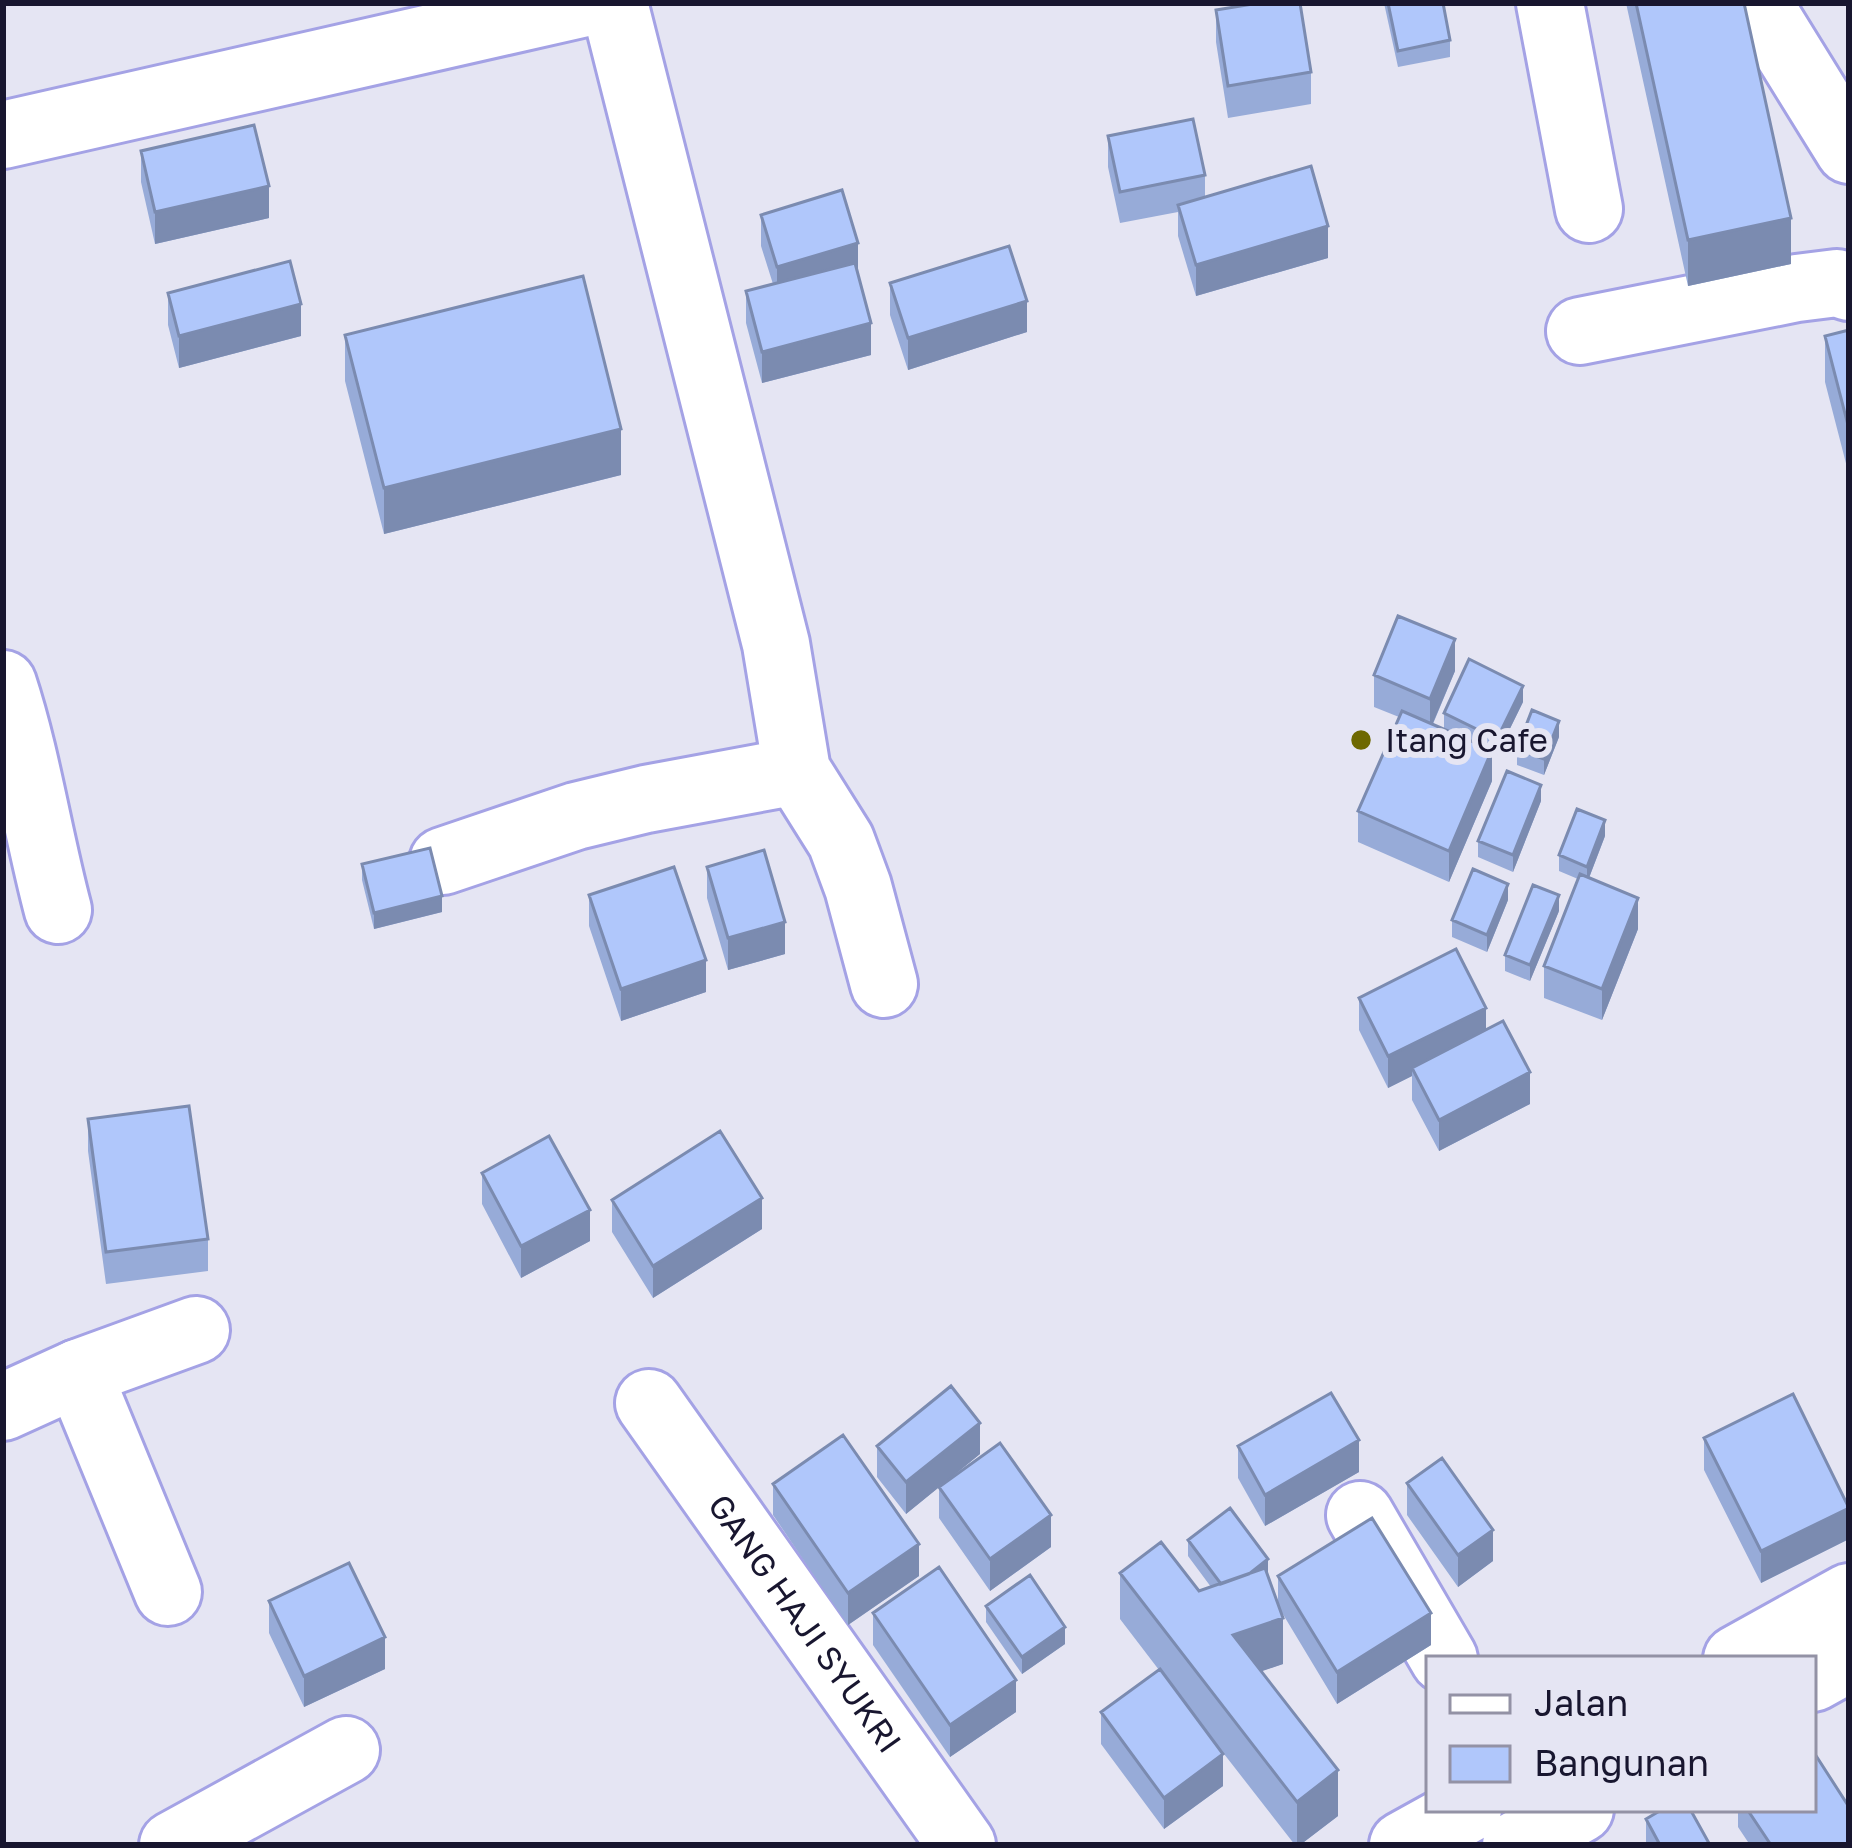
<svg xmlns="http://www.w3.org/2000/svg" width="1852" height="1848" font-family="'Golos Text',sans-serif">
	<rect width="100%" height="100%" fill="#e5e5f3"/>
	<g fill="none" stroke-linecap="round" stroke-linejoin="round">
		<!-- minor casing -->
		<g stroke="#a4a2e5" stroke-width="72">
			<g id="minor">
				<path d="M614,3L776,644L797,771L841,841L858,887L884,984"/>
				<path d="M1550,3L1589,209"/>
				<path d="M1758,3L1849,150"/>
				<path d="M3,135L585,3"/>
				<path d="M1580,331L1797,288L1837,283L1849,287"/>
				<path d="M3,684C27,757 38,835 58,910"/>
				<path d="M443,861L576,816L646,799L797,771"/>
				<path d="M78,1373L168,1592"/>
				<path id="s1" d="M649,1403L962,1845"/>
				<path d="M3,1407L78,1373L196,1330"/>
				<path d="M1360,1515L1444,1659"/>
				<path d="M1737,1659L1849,1597"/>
				<path d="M1813,1678L1849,1658"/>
				<path d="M173,1845L346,1750"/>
				<path d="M1403,1845L1468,1809"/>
				<path d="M1516,1845L1580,1809"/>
			</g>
		</g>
		<!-- minor -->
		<use href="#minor" stroke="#fff" stroke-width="66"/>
	</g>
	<!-- wall -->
	<path fill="#97abd8" d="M1384,3H1443L1450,40V57L1398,67Z
		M1626,3H1744L1791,264L1688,286Z
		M1216,10L1311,72V104L1228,118L1216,42Z
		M1108,136L1205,175V197L1328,258L1196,296L1178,236V212L1120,223L1108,167Z
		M141,151L269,218L155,244L141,182Z
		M761,215L858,273L871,355L762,383L746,323V291L773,284L761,246Z
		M890,283L1027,332L908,370L890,315Z
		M168,293L301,336L179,368L168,325Z
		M1849,330V475L1825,382V336Z
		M345,335L621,475L384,534L345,381Z
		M1455,671L1433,724L1444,729V713L1523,702L1497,755L1492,753V781L1449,882L1358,842V811L1399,717L1374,707V675Z
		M1559,737L1544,775L1517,765V749Z
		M1541,801L1513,872L1478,857V841Z
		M1605,836L1589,878L1638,929L1602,1020L1544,998V966L1578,879L1559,871V855Z
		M362,864L442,912L374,929L362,880Z
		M707,867L785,954L728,970L707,898Z
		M589,895L706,992L621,1021L589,926Z
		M1508,900L1487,952L1452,937V920Z
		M1559,911L1530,981L1505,971V955Z
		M1359,998L1486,1030L1530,1104L1439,1151L1412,1100V1076L1388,1088L1359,1030Z
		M88,1119L208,1239V1271L106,1284L88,1151Z
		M482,1173L590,1241L521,1278L482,1204Z
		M612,1200L762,1229L653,1298L612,1232Z
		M1704,1438L1849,1507V1539L1761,1583L1704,1470Z
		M877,1446L980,1454L947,1481L1051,1547L990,1591L939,1518V1487L906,1514L877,1477Z
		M1238,1446L1359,1472L1265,1526L1238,1478Z
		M1407,1483L1493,1561L1458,1587L1407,1515Z
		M773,1484L919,1576L848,1625L773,1515Z
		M1188,1540L1268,1576L1278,1605V1576L1431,1645L1337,1704L1281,1611L1283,1664L1261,1671L1338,1816L1300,1845H1295L1196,1718L1223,1786L1164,1829L1101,1744V1712L1159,1670L1120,1619V1573L1199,1591L1211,1587L1188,1556Z
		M269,1601L385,1669L304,1707L269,1633Z
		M986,1606L1065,1644L1022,1674L986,1622Z
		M873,1613L1016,1712L950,1757L873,1645Z
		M1738,1809H1813L1849,1845H1750L1738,1827Z
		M1646,1819L1710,1845H1646Z"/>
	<!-- shaded-wall -->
	<path fill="#7b8bb0" d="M269,186V218L155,244V212Z
		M1791,218V264L1688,286V240Z
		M1328,226V258L1196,296V265Z
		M858,243V275L777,299V267Z
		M1027,301V332L908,370V338Z
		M301,304V336L179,368V336Z
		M871,323V355L762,383V352Z
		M621,429V475L384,534V488Z
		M1455,639V671L1430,730V699Z
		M1523,686V702L1497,755V739Z
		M1559,721V737L1544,775V759Z
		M1492,750V781L1449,882V851Z
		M1541,785V801L1513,872V855Z
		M1605,820V836L1587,883V867Z
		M1508,884V900L1487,952V935Z
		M1559,895V911L1530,981V965Z
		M442,896V912L374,929V913Z
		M1638,898V929L1602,1020V989Z
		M785,922V954L728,970V938Z
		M706,960V992L621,1021V989Z
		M1486,1008V1039L1412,1068V1076L1388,1088V1056Z
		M1530,1072V1104L1439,1151V1120Z
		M762,1198V1229L653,1298V1266Z
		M590,1210V1241L521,1278V1246Z
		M980,1423V1454L906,1514V1482Z
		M1359,1440V1472L1265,1526V1495Z
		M1849,1508V1539L1761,1583V1551Z
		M1051,1515V1547L990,1591V1559Z
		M1493,1530V1561L1458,1587V1555Z
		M919,1544V1576L848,1625V1593Z
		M1268,1559V1576L1226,1591Z
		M1431,1613V1645L1337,1704V1672Z
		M1283,1618V1664L1233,1681V1635Z
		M1065,1627V1644L1022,1674V1657Z
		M385,1637V1669L304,1707V1676Z
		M1016,1680V1712L950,1757V1725Z
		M1223,1754V1786L1164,1829V1798Z
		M1338,1770V1816L1300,1845H1297V1802Z"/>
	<!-- building -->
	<path fill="#b0c7fb" stroke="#7b8bb0" stroke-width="3" d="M1259,3H1300L1311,72L1228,86L1216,10Z
		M1388,3H1443L1450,40L1398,51Z
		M1636,3H1744L1791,218L1688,240Z
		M1193,119L1205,175L1120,192L1108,136Z
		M254,125L269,186L155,212L141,151Z
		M1311,166L1328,226L1196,265L1178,205Z
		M842,190L858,243L777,267L761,215Z
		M1009,246L1027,301L908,338L890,283Z
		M290,261L301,304L179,336L168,293Z
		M855,263L871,323L762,352L746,291Z
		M583,276L621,429L384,488L345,335Z
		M1849,330V429L1825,336Z
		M1398,616L1455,639L1430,699L1374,675Z
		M1469,659L1523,686L1497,739L1444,713Z
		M1532,710L1559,721L1544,759L1517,749Z
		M1402,711L1492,750L1449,851L1358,811Z
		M1507,771L1541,785L1513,855L1478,841Z
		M1577,809L1605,820L1587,867L1559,855Z
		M430,848L442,896L374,913L362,864Z
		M764,850L785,922L728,938L707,867Z
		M674,867L706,960L621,989L589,895Z
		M1473,869L1508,884L1487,935L1452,920Z
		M1580,874L1638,898L1602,989L1544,966Z
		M1533,885L1559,895L1530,965L1505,955Z
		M1456,949L1486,1008L1388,1056L1359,998Z
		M1503,1021L1530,1072L1439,1120L1412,1068Z
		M189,1106L208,1239L106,1252L88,1119Z
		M720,1131L762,1198L653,1266L612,1200Z
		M549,1136L590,1210L521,1246L482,1173Z
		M951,1386L980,1423L906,1482L877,1446Z
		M1331,1393L1359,1440L1265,1495L1238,1446Z
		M1793,1394L1849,1508L1761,1551L1704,1438Z
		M843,1435L919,1544L848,1593L773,1484Z
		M1000,1443L1051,1515L990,1559L939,1487Z
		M1442,1458L1493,1530L1458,1555L1407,1483Z
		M1230,1508L1268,1559L1249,1574L1221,1584L1188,1540Z
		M1372,1518L1431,1613L1337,1672L1278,1576Z
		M1161,1542L1199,1591L1265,1568L1283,1618L1233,1635L1338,1770L1297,1802L1120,1573Z
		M349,1563L385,1637L304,1676L269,1601Z
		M939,1567L1016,1680L950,1725L873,1613Z
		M1030,1575L1065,1627L1022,1657L986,1606Z
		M1160,1669L1223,1754L1164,1798L1101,1712Z
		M1813,1751L1849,1807V1845H1771L1747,1809H1813Z
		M1663,1809H1690L1710,1845H1660L1646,1819Z"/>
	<!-- markers -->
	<circle fill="#6e6800" stroke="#e5e5f3" stroke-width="4.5" cx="1361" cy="740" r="12"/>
	<g text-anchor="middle" stroke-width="12" stroke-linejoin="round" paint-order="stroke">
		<!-- poi labels -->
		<g font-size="33" fill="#18162f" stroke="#e5e5f3" text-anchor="start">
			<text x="1385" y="752">Itang Cafe</text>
		</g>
		<!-- street labels -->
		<g font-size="33" fill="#18162f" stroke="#e5e5f3">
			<text dy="12" stroke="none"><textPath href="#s1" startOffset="270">GANG HAJI SYUKRI</textPath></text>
		</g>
	</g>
	<!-- border -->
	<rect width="1852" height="1848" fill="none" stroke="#18162f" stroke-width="12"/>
	<!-- legend -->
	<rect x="1426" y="1656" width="390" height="156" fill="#e5e5f3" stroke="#9392a5" stroke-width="3"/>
	<rect x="1450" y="1695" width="60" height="18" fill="#ffffff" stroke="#9392a5" stroke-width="3"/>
	<text x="1534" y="1716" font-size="36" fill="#18162f">Jalan</text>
	<rect x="1450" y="1746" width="60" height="36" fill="#b0c7fb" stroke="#9392a5" stroke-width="3"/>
	<text x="1534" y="1776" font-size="36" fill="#18162f">Bangunan</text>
</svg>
